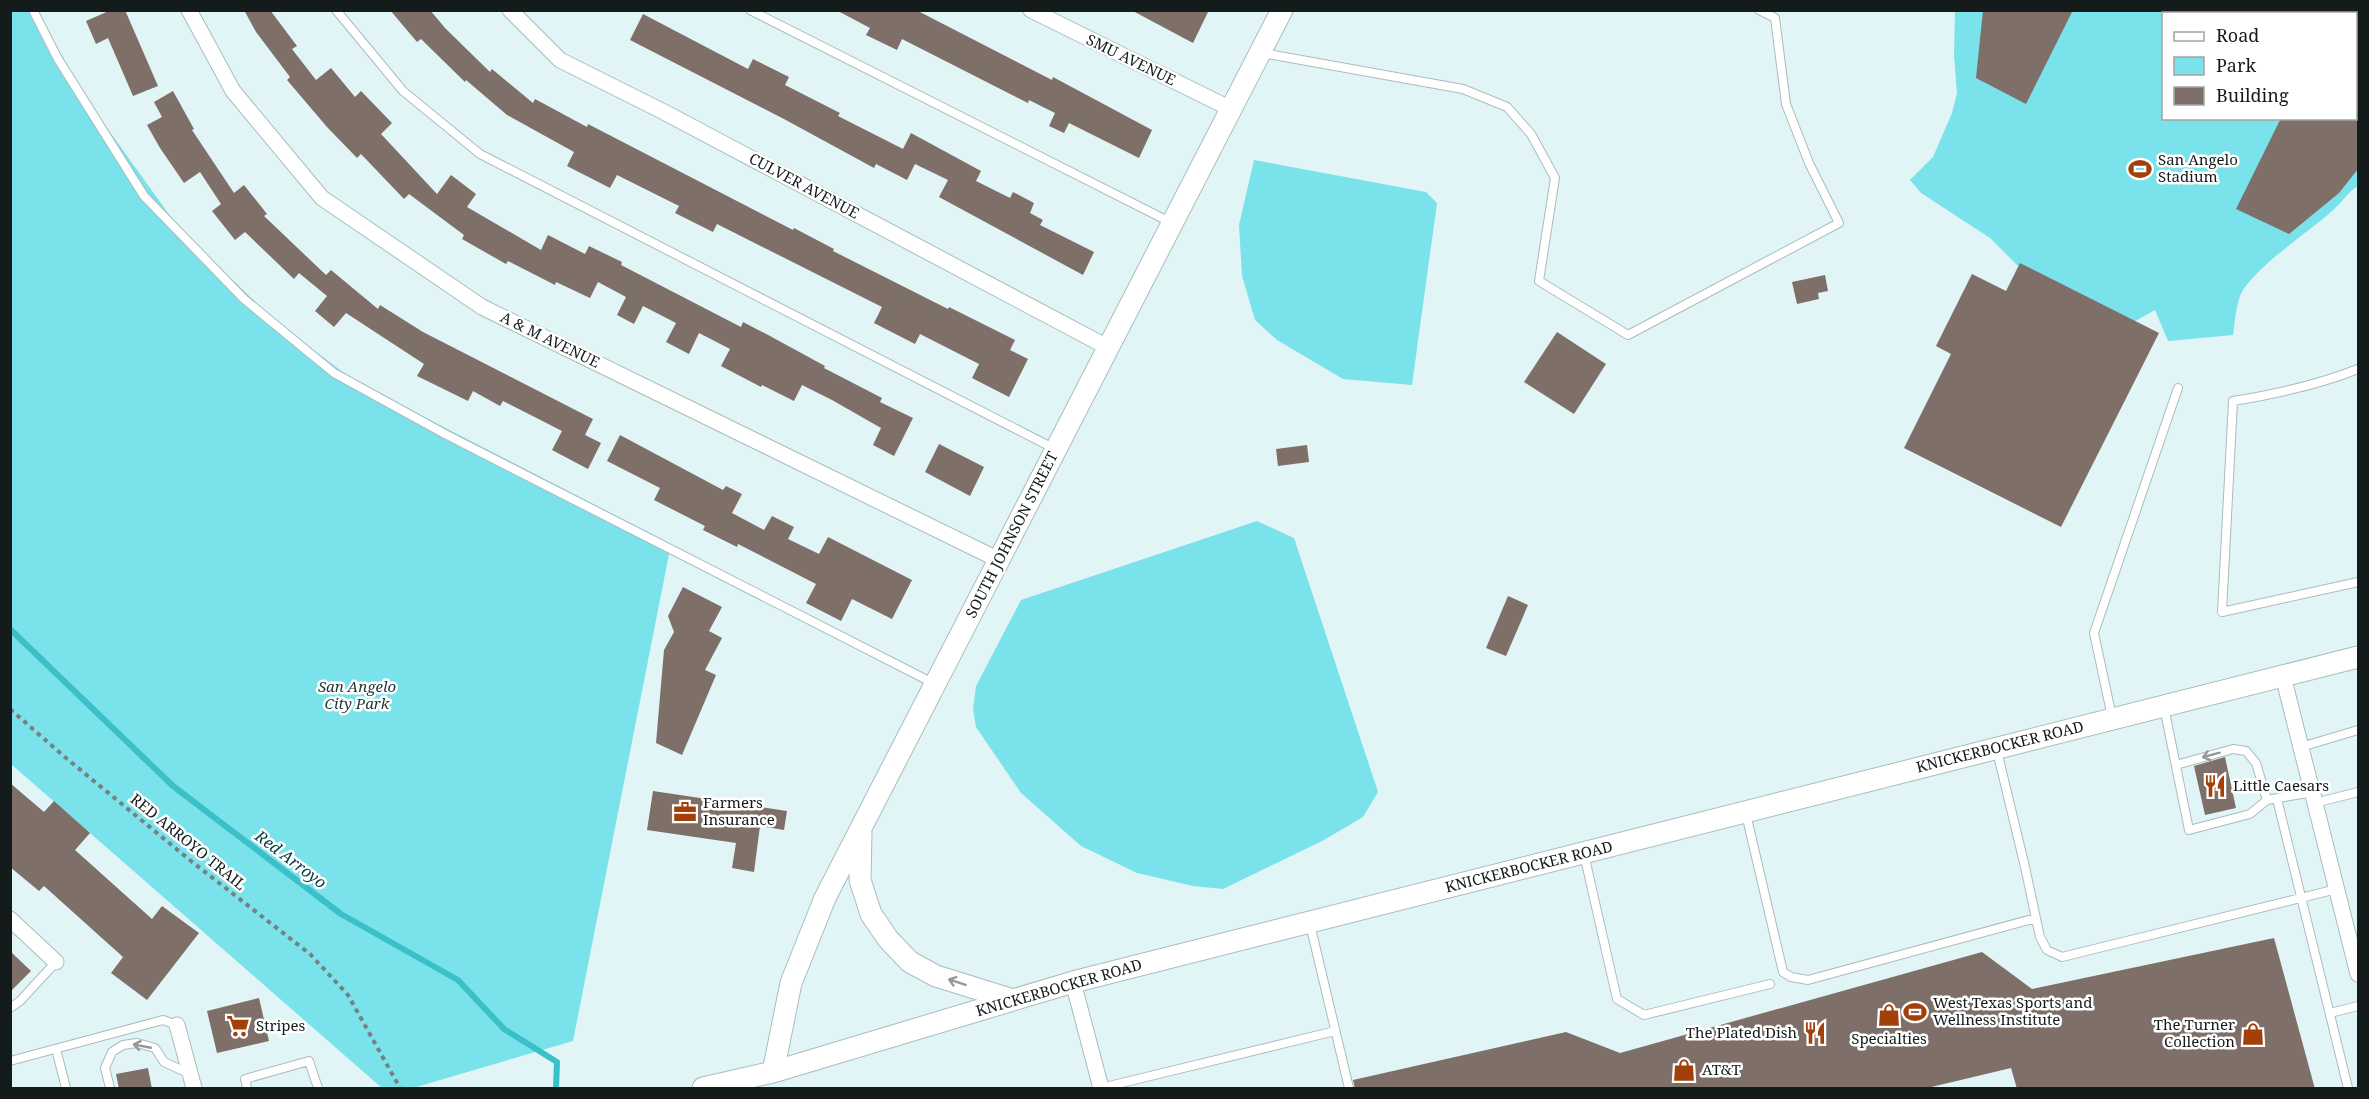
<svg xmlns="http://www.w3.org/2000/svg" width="2369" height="1099" font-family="'Noto Serif',serif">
	<rect width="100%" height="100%" fill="#e1f5f7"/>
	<!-- park -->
	<path fill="#7ae2ea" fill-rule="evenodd" d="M35,10L92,107L178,227L275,321L356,382L671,544L573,1041L413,1088H382L11,764L10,11Z
		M1955,11H2358V186C2348,191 2342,203 2332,211C2305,235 2263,261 2243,290C2236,301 2235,322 2233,335L2168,341L2155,310L2130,324L2018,266L1990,238L1921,193L1910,180L1933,157L1952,113L1957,93L1954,56ZM2164,14H2356V118H2164Z
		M1254,160L1426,192L1437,203L1412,385L1343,379L1277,340L1255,320L1242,276L1239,225Z
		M1257,521L1294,538L1378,792L1363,817L1324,840L1223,889L1193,886L1137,873L1081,846L1021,793L976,727L973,709L976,686L1021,600Z"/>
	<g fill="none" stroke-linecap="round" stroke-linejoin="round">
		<!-- stream -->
		<path stroke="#3bbfc9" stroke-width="6" d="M10,629L173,786L341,914L458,980L504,1029L557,1062L556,1088"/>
	</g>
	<!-- building -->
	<path fill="#7e6f69" d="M111,10H125L158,86L133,96L108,38L96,44L86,21Z
		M244,10H270L297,46L292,49L316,80L331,68L355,97L361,91L392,123L381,134L437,194L451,175L476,194L467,207L541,250L548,235L585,254L589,246L622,262L621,265L741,327L743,322L770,336L825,366L824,368L882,398L880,402L913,418L894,456L873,445L881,428L832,400L802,385L794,401L762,385L761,387L721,366L730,349L699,333L689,354L666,342L676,323L643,306L634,324L617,315L626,297L598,282L590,298L556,282L555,285L508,261L506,264L462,239L464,235L409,194L404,199L361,154L357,158L327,127L287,80L290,77L256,32Z
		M390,10H430L445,28L490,72L492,69L533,103L535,99L587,127L588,124L793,230L794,228L834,249L833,251L948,309L949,307L1015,340L1010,350L1028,359L1009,397L972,378L979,364L920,334L915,344L874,323L882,307L717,224L713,232L675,213L679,206L617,175L610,188L567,166L574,152L507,115L466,80L465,82L421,39L417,42Z
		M836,10H916L1052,80L1053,77L1152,130L1139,158L1069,123L1064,133L1049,126L1055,113L1029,100L1028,103L902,39L897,50L866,35L870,28Z
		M1131,10H1209L1193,43Z
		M1983,10H2073L2026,104L1976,78Z
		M643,14L748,69L753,59L789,77L785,85L840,113L838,116L903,149L911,133L981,171L976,181L1010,198L1013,192L1034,203L1030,213L1043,220L1040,225L1094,252L1083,275L939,197L948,180L915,164L907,180L876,164L874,168L784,119L630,40Z
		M173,91L194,129L192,130L234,193L244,185L267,214L264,216L326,275L331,270L378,309L380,305L423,332L593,419L585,435L601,443L588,469L552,450L562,431L503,401L500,406L473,391L468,401L417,376L424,364L346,313L334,327L315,311L327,296L299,273L294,279L245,232L235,240L212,211L221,204L200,172L184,183L160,148L147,125L162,117L154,102Z
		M2281,118H2358V169L2339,193L2289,234L2236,209Z
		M2020,263L2159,333L2061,527L1904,448L1951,354L1936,346L1972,274L2006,291Z
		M1825,275L1828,291L1818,293L1819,299L1797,304L1792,282Z
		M1557,332L1606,364L1574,414L1524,382Z
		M620,435L723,490L726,486L742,494L732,513L764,530L772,516L794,527L788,539L819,554L828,537L912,580L892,619L852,599L841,621L806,603L816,584L738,544L737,547L703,530L705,526L654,500L660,488L607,461Z
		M939,444L984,467L970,496L925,472Z
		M1307,445L1309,462L1278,466L1276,449Z
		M683,587L722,607L709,631L722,638L705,670L716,675L682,755L656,743L664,650L674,632L668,616Z
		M1508,596L1528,605L1506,656L1486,648Z
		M2225,757L2236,808L2205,815L2194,766Z
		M10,783L44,812L54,801L90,833L75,850L152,919L162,906L199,933L147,1000L111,973L123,957L44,886L39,891L10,867Z
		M653,791L787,811L784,830L760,826L754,872L732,868L736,843L647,830Z
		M2274,938L2315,1089H2017L2011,1068L1923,1089H1355L1353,1080L1566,1032L1620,1053L1982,952L2032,989Z
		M10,951L31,971L10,992Z
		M259,998L269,1041L217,1053L207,1011Z
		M148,1068L152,1089H119L116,1074Z"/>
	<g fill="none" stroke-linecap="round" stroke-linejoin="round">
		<!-- lane casing -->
		<g stroke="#a9bcbe" stroke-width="10">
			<path id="lane" d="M33,10L58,59L144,196L244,299L334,373L445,434L933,683
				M336,10L403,91L480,154L1055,449
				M750,10L1172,223
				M1262,53L1463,89L1507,107L1531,134L1555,178L1539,281L1628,335L1839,223L1809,163L1786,104L1775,18L1759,10
				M2358,369C2318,385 2276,394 2233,401L2222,612L2358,582
				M2164,707L2189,830L2250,814L2267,800L2313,792
				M2112,717L2094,633L2178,388
				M2301,747L2358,730
				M1997,751L2025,867L2040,937L2047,950L2062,957L2337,889
				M2176,765L2233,749L2246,751L2256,763L2267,800
				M2277,799L2348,1088
				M2315,803L2358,792
				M1746,814L1783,972L1791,977L1808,980L2036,918
				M1584,854L1617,999L1644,1015L1770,984
				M1310,924L1349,1088
				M10,1008L20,1001L56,962
				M2330,1013L2358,1006
				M56,1049L66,1088
				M10,1061L163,1020L177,1025
				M110,1088L105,1068L112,1052L123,1045L137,1043L155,1048L164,1062L188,1073
				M247,1088L245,1079L309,1061L318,1088
				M1101,1088L1335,1031"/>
		</g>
		<!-- street casing -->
		<g stroke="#a9bcbe" stroke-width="17">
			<path id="street" d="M189,10L233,91L322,198L482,307L999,560
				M510,10L560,60L664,112L1109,348
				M1031,10L1231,109
				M2283,676L2358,974
				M10,919L56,962
				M1073,982L1101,1088
				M177,1025L194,1088"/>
		</g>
		<!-- secondary casing -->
		<g stroke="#a9bcbe" stroke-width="23">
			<path id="secondary" d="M861,833L860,880L871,914L888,939L910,962L936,976L1013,1000
				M773,1072L791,983L825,898L1282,10
				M703,1088L773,1072L1073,982L2358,657"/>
		</g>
		<!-- path -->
		<path stroke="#758283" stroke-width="4" stroke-dasharray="4.5 4.5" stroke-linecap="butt" d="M10,709L66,758L191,861L310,954L348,995L400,1088"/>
		<!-- lane -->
		<use href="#lane" stroke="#fff" stroke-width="8"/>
		<!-- street -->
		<use href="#street" stroke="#fff" stroke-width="15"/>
		<!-- secondary -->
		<use href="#secondary" stroke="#fff" stroke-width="21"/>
	</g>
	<!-- one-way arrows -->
	<defs><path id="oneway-shaft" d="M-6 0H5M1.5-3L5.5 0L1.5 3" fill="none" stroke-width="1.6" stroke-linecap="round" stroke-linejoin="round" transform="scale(1.5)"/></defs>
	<g stroke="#959898">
		<use href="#oneway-shaft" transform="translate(2211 755) rotate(165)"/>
		<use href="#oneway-shaft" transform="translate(957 982) rotate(-162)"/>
		<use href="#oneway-shaft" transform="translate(142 1046) rotate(-169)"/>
	</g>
	<!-- icons -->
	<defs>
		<g id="stadium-bare" transform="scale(1.8)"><path d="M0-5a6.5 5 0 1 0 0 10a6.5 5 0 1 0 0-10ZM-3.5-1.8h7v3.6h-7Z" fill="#a33f09" stroke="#fff" stroke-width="2.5" paint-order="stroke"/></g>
		<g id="restaurant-bare" transform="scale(1.8)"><path d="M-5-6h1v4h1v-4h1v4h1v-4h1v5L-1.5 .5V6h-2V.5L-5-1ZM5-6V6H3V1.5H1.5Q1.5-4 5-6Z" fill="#a33f09" stroke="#fff" stroke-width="2.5" paint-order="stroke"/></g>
		<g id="office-bare" transform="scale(1.8)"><path d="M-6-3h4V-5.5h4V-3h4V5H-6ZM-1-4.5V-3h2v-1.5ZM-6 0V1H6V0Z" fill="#a33f09" stroke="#fff" stroke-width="2.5" paint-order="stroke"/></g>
		<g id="shop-bare" transform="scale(1.8)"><path d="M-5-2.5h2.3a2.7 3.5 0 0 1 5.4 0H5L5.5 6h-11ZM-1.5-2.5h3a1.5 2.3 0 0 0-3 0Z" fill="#a33f09" stroke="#fff" stroke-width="2.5" paint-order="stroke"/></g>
		<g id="supermarket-bare" transform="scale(1.8)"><path d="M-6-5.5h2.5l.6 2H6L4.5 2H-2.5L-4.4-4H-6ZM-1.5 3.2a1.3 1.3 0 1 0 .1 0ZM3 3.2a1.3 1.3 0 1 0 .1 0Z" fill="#a33f09" stroke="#fff" stroke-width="2.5" paint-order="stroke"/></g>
	</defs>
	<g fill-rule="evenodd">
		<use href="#stadium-bare" x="2140" y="169"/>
		<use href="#restaurant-bare" x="2215" y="786"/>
		<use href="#office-bare" x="685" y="812"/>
		<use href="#stadium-bare" x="1915" y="1012"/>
		<use href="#shop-bare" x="1889" y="1015"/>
		<use href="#supermarket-bare" x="238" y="1026"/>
		<use href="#restaurant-bare" x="1815" y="1033"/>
		<use href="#shop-bare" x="2253" y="1034"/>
		<use href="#shop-bare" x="1684" y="1070"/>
	</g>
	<g text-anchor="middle" stroke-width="5" stroke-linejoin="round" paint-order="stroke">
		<!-- street labels -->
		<g font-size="15" fill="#141b1b" stroke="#fff">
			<text transform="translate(1131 60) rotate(26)" y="5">SMU AVENUE</text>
			<text transform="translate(804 186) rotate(28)" y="5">CULVER AVENUE</text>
			<text transform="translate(550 340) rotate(26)" y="5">A &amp; M AVENUE</text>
			<text transform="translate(1012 535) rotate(-63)" y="5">SOUTH JOHNSON STREET</text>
			<text transform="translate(2000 747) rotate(-14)" y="5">KNICKERBOCKER ROAD</text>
			<text transform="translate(188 842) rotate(39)" y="5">RED ARROYO TRAIL</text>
			<text transform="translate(1529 867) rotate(-14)" y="5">KNICKERBOCKER ROAD</text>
			<text transform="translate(1059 988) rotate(-16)" y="5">KNICKERBOCKER ROAD</text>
		</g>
		<!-- poi labels -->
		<g font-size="15" fill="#141b1b" stroke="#fff" text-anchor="start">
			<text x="2158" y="165">San Angelo<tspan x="2158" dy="17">Stadium</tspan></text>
			<text x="2233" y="791">Little Caesars</text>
			<text x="703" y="808">Farmers<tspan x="703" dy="17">Insurance</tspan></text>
			<text x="1933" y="1008">West Texas Sports and<tspan x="1933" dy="17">Wellness Institute</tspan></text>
			<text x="2235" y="1030" text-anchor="end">The Turner<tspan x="2235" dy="17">Collection</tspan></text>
			<text x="256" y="1031">Stripes</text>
			<text x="1797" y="1038" text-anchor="end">The Plated Dish</text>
			<text x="1889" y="1044" text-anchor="middle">Specialties</text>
			<text x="1702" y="1075">AT&amp;T</text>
		</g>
		<!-- park labels -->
		<g font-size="15" font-style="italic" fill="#203738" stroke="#fff">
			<text x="357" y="692">San Angelo<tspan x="357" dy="17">City Park</tspan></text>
		</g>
		<!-- water labels -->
		<g font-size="16" font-style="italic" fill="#003e42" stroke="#fff">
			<text transform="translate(291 859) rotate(37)" y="6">Red Arroyo</text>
		</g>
	</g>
	<!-- border -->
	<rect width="2369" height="1099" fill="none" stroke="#141b1b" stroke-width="24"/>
	<!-- legend -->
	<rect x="2162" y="12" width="195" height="108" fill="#ffffff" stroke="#a1a4a4" stroke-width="1.5"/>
	<rect x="2174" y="32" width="30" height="9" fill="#ffffff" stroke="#a1a4a4" stroke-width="1.5"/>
	<text x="2216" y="42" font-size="18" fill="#141b1b">Road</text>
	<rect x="2174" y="57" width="30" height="18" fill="#7ae2ea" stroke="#a1a4a4" stroke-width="1.5"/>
	<text x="2216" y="72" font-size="18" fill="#141b1b">Park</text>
	<rect x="2174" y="87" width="30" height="18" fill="#7e6f69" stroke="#a1a4a4" stroke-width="1.5"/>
	<text x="2216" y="102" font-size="18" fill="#141b1b">Building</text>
</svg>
